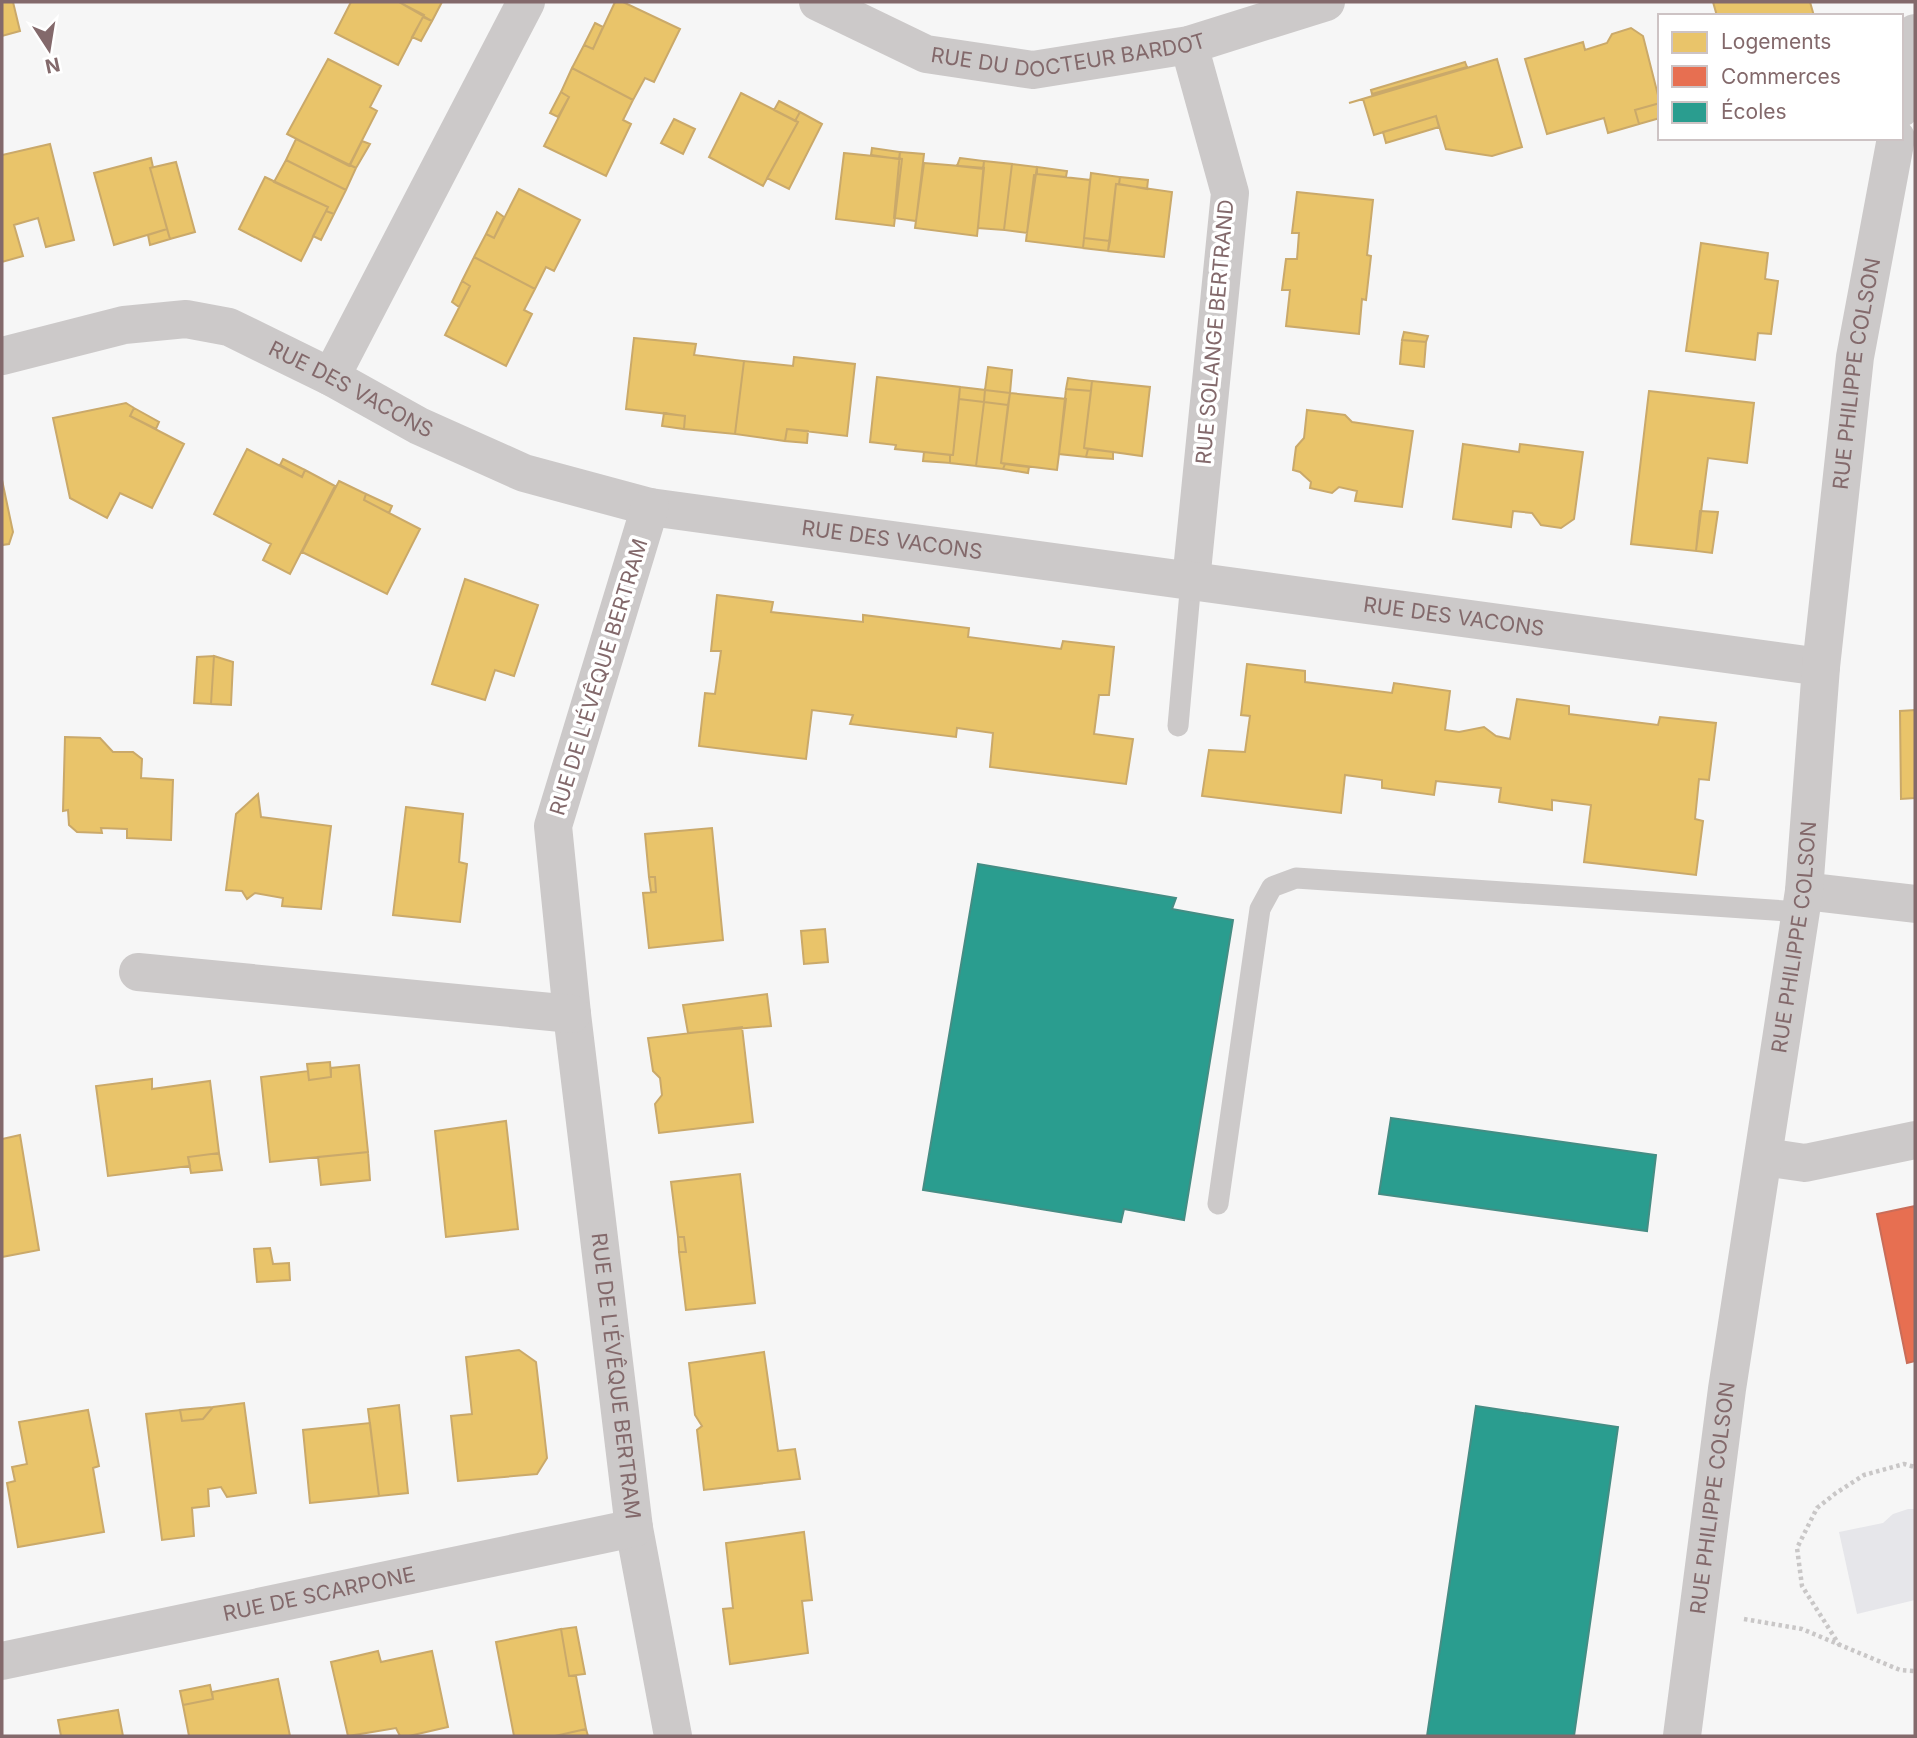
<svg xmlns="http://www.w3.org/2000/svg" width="1917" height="1738" font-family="Inter,sans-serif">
	<rect width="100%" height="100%" fill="#f6f6f6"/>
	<!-- green -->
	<path fill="#e6e6ea" d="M1908,1509H1915V1600L1857,1614L1839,1532L1883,1523L1893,1514Z"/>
	<!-- homes -->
	<path fill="#e9c46a" stroke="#caa96a" stroke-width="2" d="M2,2H13L20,31L2,36Z
		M351,2H399L424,15L398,65L335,33Z
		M399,2H442L432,21Z
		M615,2H623L680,29L654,82L645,78L633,100L572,68L584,45L593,49Z
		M1713,2H1810L1814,16H1717Z
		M423,17L432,21L421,41L412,37Z
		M595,23L603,27L593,49L584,45Z
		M1631,28L1643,36L1660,103L1635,110L1639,124L1608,133L1604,118L1547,134L1525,59L1583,42L1585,50L1607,43L1612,34Z
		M328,59L381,86L370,107L377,111L349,166L287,134Z
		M1497,59L1522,147L1492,156L1446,149L1436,116L1374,135L1363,99L1349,103Z
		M1465,62L1467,67L1372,94L1371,90Z
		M572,68L633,100L623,120L631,124L606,176L544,146L569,97L561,92Z
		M561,92L569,97L558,117L550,113Z
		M741,93L798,122L763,186L709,157Z
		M779,101L800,112L795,121L774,110Z
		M1660,103V118L1639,124L1635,110Z
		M800,112L822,124L789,189L767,178L798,122L795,121Z
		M1436,116L1439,127L1386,143L1383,132Z
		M674,119L695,129L683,154L661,143Z
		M296,139L356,168L346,190L286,160Z
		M362,141L370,144L356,168L350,165Z
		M50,144L74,240L46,247L38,218L14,225L23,256L2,262V155Z
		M872,148L900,152L899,159L871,155Z
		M900,152L924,154L916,221L894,218Z
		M844,153L902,159L894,226L836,219Z
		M151,158L153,167L150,168L167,229L114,245L94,173Z
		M960,158L984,161L983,169L957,166Z
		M286,160L346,190L334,214L326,211L328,207L274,182Z
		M984,161L1012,164L1004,230L978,228Z
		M176,162L195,232L170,239L150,168Z
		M924,163L984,168L977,236L915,228Z
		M1012,164L1037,167L1027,233L1004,230Z
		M1037,167L1067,171L1066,177L1037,174Z
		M1091,173L1120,177L1119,184H1116L1110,241L1084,238Z
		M1037,174L1090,180L1083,248L1026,241L1034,175Z
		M265,177L328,207L301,261L239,229Z
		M1120,177L1148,180L1147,189L1119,184Z
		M1116,184L1172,192L1164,257L1108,251Z
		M519,189L580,220L554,271L546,267L535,289L474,257L486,234L494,238Z
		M1297,192L1373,200L1367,255L1371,256L1366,300L1362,299L1359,334L1286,326L1290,290H1282L1286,259H1297L1299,233H1292Z
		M326,211L334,214L321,240L313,236Z
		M497,212L504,217L494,238L486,234Z
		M167,229L170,239L150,245L148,235Z
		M1084,238L1110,241L1108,251L1083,248Z
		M1701,243L1768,253L1765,279L1778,281L1771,334L1758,333L1755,360L1686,351Z
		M474,257L535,289L524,310L532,314L506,366L445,335L470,286L462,281Z
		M462,281L470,286L459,307L452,302Z
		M1404,332L1428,336L1426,342L1402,340Z
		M634,338L696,344L694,355L744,361L735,434L684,429L685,416L626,409Z
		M1402,340L1426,342L1424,367L1400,364Z
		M794,357L855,364L847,436L787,429L785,441L735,434L744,361L793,366Z
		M988,367L1012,370L1010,393L985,390Z
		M877,377L960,387L953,455L895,449L896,445L870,442Z
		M1068,378L1092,381L1091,391L1066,389Z
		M1092,381L1150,387L1142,456L1084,448Z
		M960,387L985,390L984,402L959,399Z
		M1066,389L1091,391L1084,448L1088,449L1086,457L1059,454Z
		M985,390L1010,393L1008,405L984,402Z
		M1649,391L1754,403L1747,463L1708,458L1696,551L1631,544Z
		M1010,393L1066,399L1057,470L1001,463Z
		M959,399L984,402L976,466L950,463V455H953Z
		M984,402L1008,405L1001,463L1005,464L1003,469L976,466Z
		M126,403L134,408L130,416L184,444L152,508L120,493L107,518L70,498L53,418Z
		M134,408L159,422L156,429L130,416Z
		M1307,410L1345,415L1352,422L1413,431L1402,507L1355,501L1357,491L1339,487L1332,493L1310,488L1311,482L1300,472L1293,470L1296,447L1304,438Z
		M664,413L685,416L684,429L662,426Z
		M787,429L808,431L807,443L785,441Z
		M1463,444L1519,452L1520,444L1583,452L1574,519L1561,528L1541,525L1532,513L1513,511L1511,527L1453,519Z
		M247,449L302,477L305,470L335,486L290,574L263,560L271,544L214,514Z
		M1088,449L1113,452V459L1086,457Z
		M924,452L950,455V463L923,461Z
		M283,459L305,470L302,477L280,465Z
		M1005,464L1029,467L1028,473L1003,469Z
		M2,480L13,532L9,544L2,545Z
		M339,481L366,494L364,500L420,529L387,594L302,552Z
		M366,494L392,506L389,513L364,500Z
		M1700,511L1718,512L1712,553L1696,551Z
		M465,579L538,605L514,676L495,670L485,700L432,684Z
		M717,595L773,602L771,612L863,622V615L969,628L968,637L1061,649L1063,641L1114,647L1109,695H1099L1094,734L1133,739L1126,784L990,767L993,733L957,728L956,737L850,724L853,715L812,710L806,759L699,746L705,693L715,694L721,651H711Z
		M214,656L233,662L231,705L211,704Z
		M214,656L211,704L194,703L197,657Z
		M1247,664L1305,671V682L1392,693L1394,683L1450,691L1445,730L1459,732L1484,727L1496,736L1510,739L1517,699L1569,706V714L1658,725L1660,717L1716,723L1709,780L1699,779L1695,819L1703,821L1696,875L1584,862L1591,805L1552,800V810L1499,802L1501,788L1436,781L1434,795L1382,788V780L1345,775L1341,813L1202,796L1209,750L1245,752L1250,716L1241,715Z
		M1915,710V798L1901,799L1900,711Z
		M65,737L100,738L113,752H133L142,759L141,778L173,780L171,840L127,838V829L101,828L102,833L77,832L69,825L68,810L63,811Z
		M258,794L261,817L331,826L321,909L282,906L283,898L255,893L247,899L242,891L226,890L236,814Z
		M406,807L463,814L459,862L467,864L460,922L393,915Z
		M712,828L723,940L649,948L643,893L656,892L655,877H649L645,834Z
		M649,877H655L656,892H651Z
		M825,929L828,962L804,964L801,931Z
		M767,994L771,1026L688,1033L683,1005Z
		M742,1027L753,1122L659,1133L655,1104L662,1095L660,1078L653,1071L648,1038Z
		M330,1062L331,1077L309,1080L307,1064Z
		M359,1065L368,1152L270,1162L261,1077L308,1071L309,1080L331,1077V1068Z
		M152,1079V1089L210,1081L219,1153L188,1157L190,1166L108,1176L96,1086Z
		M506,1121L518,1229L446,1237L435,1131Z
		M20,1135L39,1250L2,1257V1139Z
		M368,1152L370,1180L321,1185L318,1157Z
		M219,1153L222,1170L191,1173L188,1157Z
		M740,1174L755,1303L686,1310L679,1252H686L684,1237H678L671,1182Z
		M678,1237H684L686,1252H679Z
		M270,1248L273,1264L289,1263L290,1280L257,1282L254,1249Z
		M519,1350L536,1362L547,1458L537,1474L458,1481L451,1416L472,1414L466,1357Z
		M764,1352L778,1451L795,1449L800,1479L704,1490L697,1430L702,1426L695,1415L689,1363Z
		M244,1403L256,1493L227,1497L221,1487L208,1489L209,1506L192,1508L194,1536L162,1540L146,1414L180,1410L182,1421L203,1419L213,1407Z
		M399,1405L408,1493L379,1496L368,1409Z
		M213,1407L203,1419L182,1421L180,1410Z
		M88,1410L99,1466L93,1468L104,1532L18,1547L7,1483L15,1481L12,1467L27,1464L19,1422Z
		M370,1423L379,1496L310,1503L303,1430Z
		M804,1532L812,1600L802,1601L808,1653L730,1664L723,1609L733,1608L726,1543Z
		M576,1627L585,1674L569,1676L561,1629Z
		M561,1629L569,1676H576L586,1729L555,1736H514L496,1642Z
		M378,1651L381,1662L432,1651L448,1727L409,1736H400L396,1728L348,1736L331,1662Z
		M278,1679L290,1736H189L183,1705L213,1699L212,1692Z
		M210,1685L213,1699L183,1705L180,1691Z
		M118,1710L123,1736H61L58,1720Z
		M586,1729L588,1736H555Z"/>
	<!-- shops -->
	<path fill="#e76f51" stroke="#c96d59" stroke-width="2" d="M1915,1206V1361L1907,1363L1877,1214Z"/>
	<!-- schools -->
	<path fill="#2a9d8f" stroke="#458d84" stroke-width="2" d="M978,864L1176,898L1172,909L1233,920L1184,1220L1124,1209L1121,1222L923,1190Z
		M1391,1118L1656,1155L1647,1231L1379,1194Z
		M1476,1406L1618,1427L1574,1736H1427Z"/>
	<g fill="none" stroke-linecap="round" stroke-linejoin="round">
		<!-- path -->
		<path stroke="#c9c7c7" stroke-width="4.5" stroke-dasharray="3.5 3.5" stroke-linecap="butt" d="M1744,1619L1802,1629L1900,1670L1915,1671
			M1840,1646L1802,1586L1797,1548L1817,1508L1836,1493L1864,1475L1904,1464L1915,1467"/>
		<!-- service -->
		<path stroke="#ccc9c9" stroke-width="21" d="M1178,726L1191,581
			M1218,1204L1260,909L1272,887L1296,878L1801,912"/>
		<!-- minor -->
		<g stroke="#ccc9c9" stroke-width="38">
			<path id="s1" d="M818,2L926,54L1033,70L1189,45L1326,2"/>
			<path d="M1189,45L1230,193L1191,581"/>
			<path d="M1901,108L1915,33"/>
			<path id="s2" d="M2,356L124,325L186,319L229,327L331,377L419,426L524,473L650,507L1821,667"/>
			<path d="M331,377L526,2"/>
			<path id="s3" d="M650,507L553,826L572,1014L634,1528L673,1736"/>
			<path d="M1804,891L1915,904"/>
			<path d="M138,972L572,1014"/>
			<path d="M1764,1157L1805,1163L1915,1140"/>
			<path id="s4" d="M2,1661L634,1528"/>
			<path id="s5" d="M1682,1736L1727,1389L1804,891L1821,667L1855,357L1896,138"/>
		</g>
	</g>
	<g text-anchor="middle" stroke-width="7" stroke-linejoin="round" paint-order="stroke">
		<!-- street labels -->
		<g font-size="21" fill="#83696b" stroke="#fff">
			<text dy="7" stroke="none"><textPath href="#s1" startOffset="264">RUE DU DOCTEUR BARDOT</textPath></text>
			<text transform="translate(1215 332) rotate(-85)" y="7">RUE SOLANGE BERTRAND</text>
			<text dy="7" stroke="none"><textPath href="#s5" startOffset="1374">RUE PHILIPPE COLSON</textPath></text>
			<text dy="7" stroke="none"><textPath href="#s2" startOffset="369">RUE DES VACONS</textPath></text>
			<text dy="7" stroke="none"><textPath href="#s2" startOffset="936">RUE DES VACONS</textPath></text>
			<text dy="7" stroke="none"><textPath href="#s2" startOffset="1503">RUE DES VACONS</textPath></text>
			<text transform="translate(599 677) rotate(-73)" y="7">RUE DE L'ÉVÊQUE BERTRAM</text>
			<text dy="7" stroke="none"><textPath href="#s5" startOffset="807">RUE PHILIPPE COLSON</textPath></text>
			<text dy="7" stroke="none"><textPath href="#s3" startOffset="887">RUE DE L'ÉVÊQUE BERTRAM</textPath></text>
			<text dy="7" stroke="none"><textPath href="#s5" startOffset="240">RUE PHILIPPE COLSON</textPath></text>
			<text dy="7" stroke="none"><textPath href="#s4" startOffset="324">RUE DE SCARPONE</textPath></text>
		</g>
	</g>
	<!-- border -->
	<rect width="1917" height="1738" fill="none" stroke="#83696b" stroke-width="7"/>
	<!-- legend -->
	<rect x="1658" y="14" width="245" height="126" fill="#ffffff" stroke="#cdc3c4" stroke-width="2"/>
	<rect x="1672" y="32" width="35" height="21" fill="#e9c46a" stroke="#cdc3c4" stroke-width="2"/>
	<text x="1721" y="49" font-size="21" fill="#83696b">Logements</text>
	<rect x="1672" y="66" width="35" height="21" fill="#e76f51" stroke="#cdc3c4" stroke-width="2"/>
	<text x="1721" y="84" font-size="21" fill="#83696b">Commerces</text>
	<rect x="1672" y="102" width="35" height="21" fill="#2a9d8f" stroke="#cdc3c4" stroke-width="2"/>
	<text x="1721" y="119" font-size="21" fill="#83696b">Écoles</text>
	<!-- north arrow -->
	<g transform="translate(49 49) rotate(168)" stroke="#ffffff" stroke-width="5" paint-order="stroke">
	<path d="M0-5L12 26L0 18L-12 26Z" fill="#83696b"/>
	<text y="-10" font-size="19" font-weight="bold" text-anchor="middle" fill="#83696b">N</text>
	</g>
</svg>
